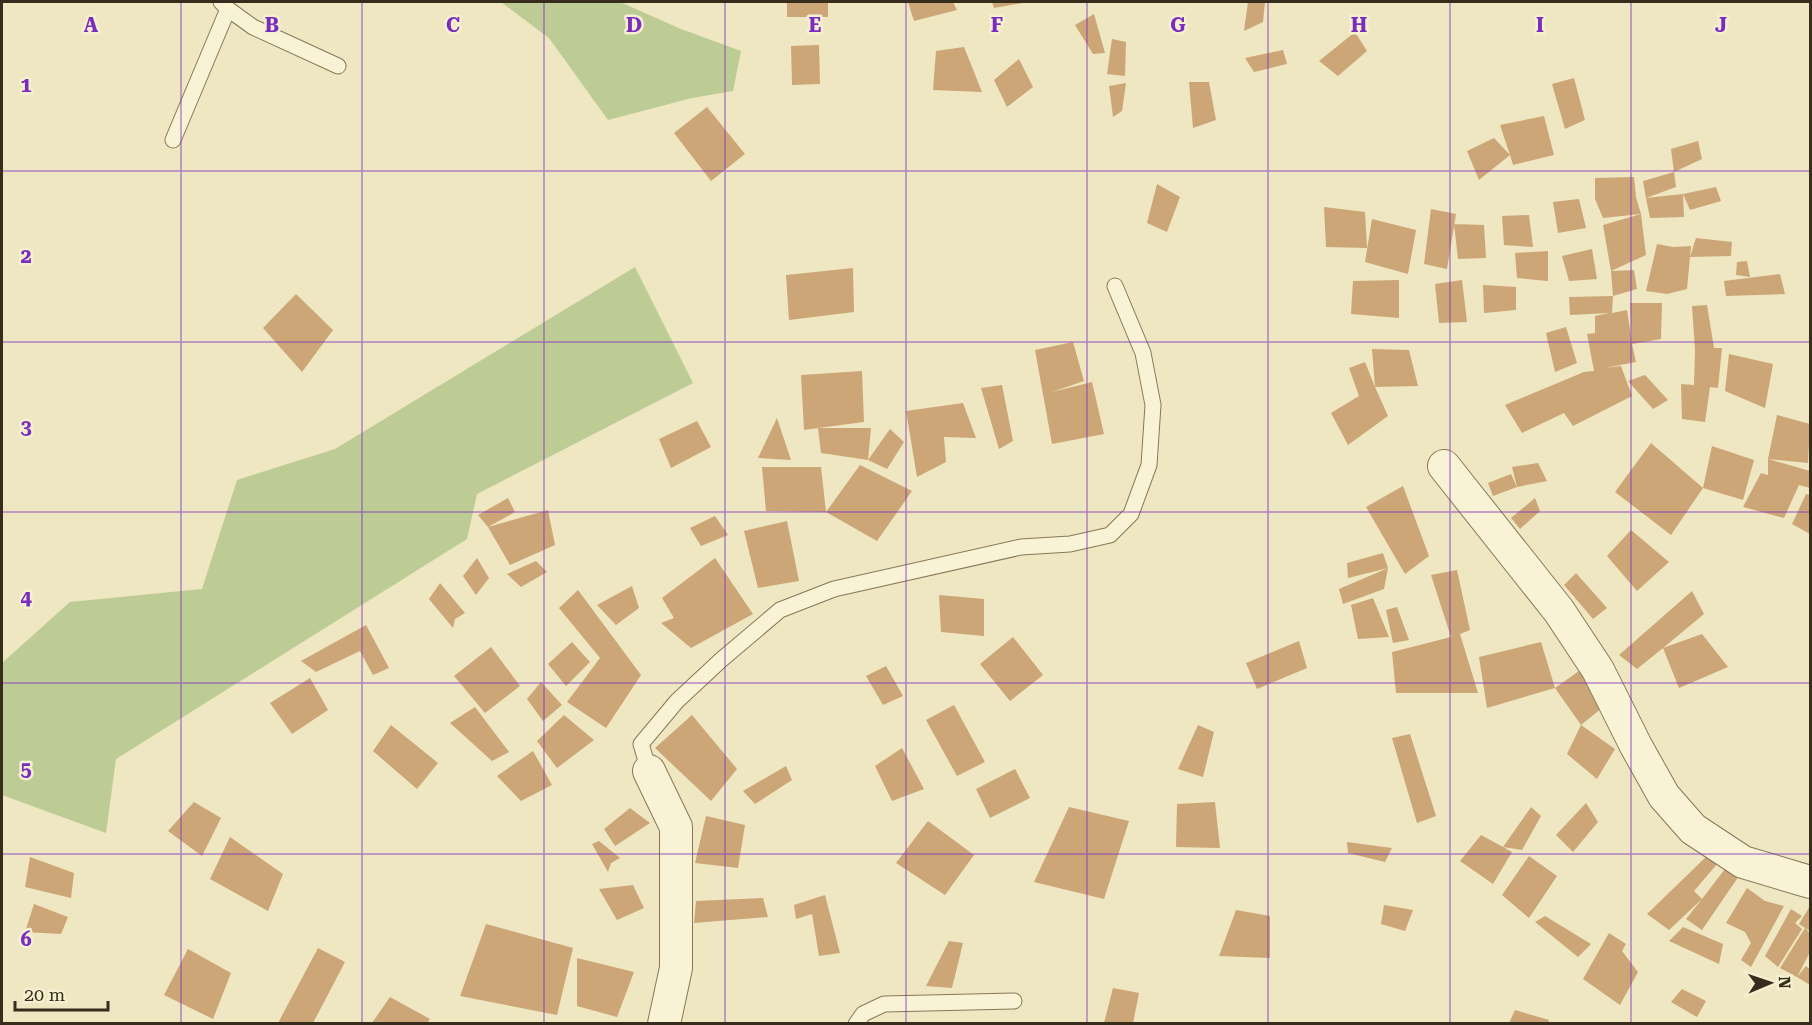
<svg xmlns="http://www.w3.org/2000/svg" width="1812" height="1025" font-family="'Roboto Serif',serif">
	<rect width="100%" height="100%" fill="#eee7c1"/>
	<!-- green -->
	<path fill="#bdcb95" d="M501,2H620L681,29L741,51L733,91L692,98L608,120L549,38Z
		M635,267L693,383L477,494L467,539L116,759L106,833L2,795V663L70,602L202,589L237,480L335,449Z"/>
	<!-- building -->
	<path fill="#cca677" d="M787,2H828V17H787Z
		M908,2H953L957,10L914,21Z
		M992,2H1023V3L994,8Z
		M1248,2H1265L1263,22L1244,31Z
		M1094,14L1105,53L1093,54L1075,25Z
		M1355,32L1367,51L1338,76L1319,61Z
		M1112,39L1126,42L1125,76L1107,74Z
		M819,45L820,84L792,85L791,46Z
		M964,47L982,92L933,90L936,51Z
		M1283,50L1287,64L1254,72L1245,58Z
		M1019,59L1033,87L1007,107L994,80Z
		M1574,78L1585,120L1565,129L1552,84Z
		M1189,82H1209L1216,120L1193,128Z
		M1126,83L1122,111L1113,117L1109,86Z
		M707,107L745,154L711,181L674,133Z
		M1544,116L1554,155L1513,165L1510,155L1479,180L1467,151L1494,138L1510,155L1500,125Z
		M1698,141L1702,159L1674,172L1671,149Z
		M1674,172L1676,187L1646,198L1683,194L1684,217L1650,218L1646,198L1643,181Z
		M1634,177L1636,197L1641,214L1646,255L1611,271L1603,225L1641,214L1603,218L1595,199V178Z
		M1157,184L1180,197L1167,232L1147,223Z
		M1716,187L1721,201L1690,210L1683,194Z
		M1579,199L1586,228L1558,233L1553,202Z
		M1324,207L1365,212L1367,248L1326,247Z
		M1431,209L1456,214L1447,269L1424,264Z
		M1529,215L1533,247L1504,245L1502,216Z
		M1372,219L1416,230L1408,274L1365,262Z
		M1454,224L1484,225L1486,258L1458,259Z
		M1696,238L1732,242L1731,256L1690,257L1687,289L1667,294L1646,291L1657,244L1673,247L1691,246L1690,257Z
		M1592,249L1597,279L1569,281L1562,256Z
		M1548,251V281L1517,278L1515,253Z
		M1747,261L1750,277L1736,275L1737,262Z
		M853,268L854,312L789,320L786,275Z
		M1634,270L1637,289L1613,296L1611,271Z
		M1780,274L1785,294L1726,296L1724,281Z
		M1399,280V318L1351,314L1353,281Z
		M1462,280L1467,322L1439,323L1435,284Z
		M1483,285L1516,287V310L1484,313Z
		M296,294L333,330L302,372L263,328Z
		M1613,296L1612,313L1627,310L1632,341L1630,303H1662L1661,339L1632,344L1636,362L1605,368L1621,366L1632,396L1573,426L1564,413L1522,433L1505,405L1584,372L1594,371L1587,334L1595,333V316L1609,313L1570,315L1569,297Z
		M1707,305L1714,348H1722L1718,388L1710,387L1705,422L1682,419L1681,384L1694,385L1695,350L1692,306Z
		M1566,327L1577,363L1555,372L1546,333Z
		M1073,342L1084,381L1052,392L1092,382L1104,434L1052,444L1035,350Z
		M1372,349L1409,350L1418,386L1375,387L1388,416L1348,445L1331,413L1359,396L1349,368L1365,362L1375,387Z
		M1729,354L1773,364L1765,408L1725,391Z
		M862,371L864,422L818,428H871L868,460L890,429L904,442L887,469L868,460L821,453L818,428L804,430L801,375Z
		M1645,375L1668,400L1653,409L1628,381Z
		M1002,385L1013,441L999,449L981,388Z
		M963,403L976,438L944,437L946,462L917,477L906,411Z
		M1777,415L1810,424L1808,463L1768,459L1810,471V488L1799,485L1784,518L1743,507L1761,473L1768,475V459Z
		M777,418L791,460L758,458Z
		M697,421L711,447L671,468L659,439Z
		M1651,443L1703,488L1671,535L1615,492Z
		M1712,446L1754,460L1743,500L1703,488Z
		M1538,463L1547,481L1517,487L1493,496L1488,483L1511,474L1517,487L1512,467Z
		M860,465L912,491L877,541L826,512L766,511L762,467H821L826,512Z
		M1403,486L1429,556L1405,574L1366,507Z
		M1806,494L1810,495V534L1792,524Z
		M508,498L515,512L488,527L478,515Z
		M1535,498L1540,511L1520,529L1511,518Z
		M548,510L555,545L510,565L488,527Z
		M715,516L728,535L701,546L690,528Z
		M787,521L799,581L758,588L744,531Z
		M1631,530L1669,562L1637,591L1607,556Z
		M1383,553L1388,568L1348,578L1347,563Z
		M477,558L489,578L476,595L463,576Z
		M715,558L753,614L691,648L661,623L674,618L662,598Z
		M536,561L547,572L521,587L507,574Z
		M1388,568L1384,589L1343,604L1339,589Z
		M1457,570L1470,630L1460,634L1478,693H1396L1392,652L1451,637L1431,575Z
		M1576,573L1607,608L1593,619L1564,585Z
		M440,583L465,613L455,619L453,628L429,599Z
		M632,586L639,608L616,625L597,605Z
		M578,590L641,675L606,728L567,702L600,658L559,608Z
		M1692,591L1704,614L1663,648L1702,634L1728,667L1679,688L1663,648L1637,669L1619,655Z
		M939,595L984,599V636L941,632Z
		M1373,598L1389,637L1358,639L1351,605Z
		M1397,607L1409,640L1393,643L1386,610Z
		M366,625L389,668L373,675L360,651L316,672L301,661Z
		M1013,637L1043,675L1010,701L980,664Z
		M1299,641L1307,668L1257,689L1246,663Z
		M572,642L590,662L566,686L548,664Z
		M1541,642L1555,688L1593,661L1613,699L1581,725L1615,749L1597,779L1567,754L1581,725L1555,688L1487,708L1479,657Z
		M491,647L520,686L485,713L454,676Z
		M886,666L903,696L883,705L866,676Z
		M310,678L328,710L292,734L270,703Z
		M541,682L562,705L543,721L527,699Z
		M954,705L985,762L957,776L926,720Z
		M475,707L509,752L492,761L450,723Z
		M564,715L594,740L557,768L537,741Z
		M692,715L737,769L711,801L655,748Z
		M391,725L438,763L417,789L373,751Z
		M1198,725L1214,732L1203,777L1178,769Z
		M1410,734L1436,816L1417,823L1392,738Z
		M902,748L924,789L892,801L875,766Z
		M533,751L552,785L521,801L497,776Z
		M786,766L792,780L755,804L743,791Z
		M1015,769L1030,798L990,818L976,789Z
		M194,802L221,818L202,856L168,831Z
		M1215,802L1220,848L1176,847L1177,804Z
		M1586,803L1598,822L1573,852L1556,835Z
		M1069,807L1129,821L1104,899L1034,882Z
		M1531,807L1541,816L1522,850L1503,847L1512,852L1493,884L1460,861L1481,835L1503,847Z
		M630,808L650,823L615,846L604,829Z
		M706,816L745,825L738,868L695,863Z
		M928,821L974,855L945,895L896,863Z
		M230,837L283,874L268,911L210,879Z
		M599,841L620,858L611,863L608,872L592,844Z
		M1347,842L1392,848L1385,862L1348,853Z
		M1708,855L1718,863L1694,891L1702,899L1728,865L1741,873L1702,930L1686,919L1702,899L1669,930L1647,914Z
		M1529,856L1557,876L1529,918L1502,895Z
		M30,857L74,873L71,898L25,887Z
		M633,885L644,908L617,920L599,889Z
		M1747,888L1765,901L1784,906L1751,967L1741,960L1751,943L1745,932L1726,923Z
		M825,895L840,953L819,956L812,914L796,919L794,905Z
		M763,898L768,917L694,923L696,901Z
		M34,904L68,917L61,934L25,932Z
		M1384,905L1413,910L1405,931L1381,924Z
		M1810,906V931L1805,928L1810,933V952L1797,977L1780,968L1805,928L1799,924Z
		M1791,909L1802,916L1795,923L1802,929L1778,967L1765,956Z
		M1236,910L1270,916V958L1219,956Z
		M1545,916L1591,944L1578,957L1535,922Z
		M486,924L573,948L557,1015L460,996Z
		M1683,927L1723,944L1719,964L1669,941Z
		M1609,933L1626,944L1622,951L1638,972L1620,1005L1583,979Z
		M949,941L963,943L952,988L926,986Z
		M318,948L345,962L313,1023H278Z
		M188,949L231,973L213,1019L164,995Z
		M577,958L634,972L617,1017L577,1006Z
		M1806,966L1810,969V985L1797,977Z
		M1113,988L1139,993L1133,1023H1104Z
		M1682,989L1706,1001L1697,1017L1671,1002Z
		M390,997L430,1019L427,1023H372Z
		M1515,1010L1549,1020L1548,1023H1509Z"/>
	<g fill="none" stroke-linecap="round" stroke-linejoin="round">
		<!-- service casing -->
		<g stroke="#877859" stroke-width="17">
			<path id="service" d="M228,9L253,27L338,66
				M173,140L228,9L221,2
				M649,771L641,744L677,701L721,660L780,610L834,589L1021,547L1070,544L1110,535L1131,514L1149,465L1153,405L1143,353L1115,286
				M856,1024L863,1014L884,1004L1014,1001"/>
		</g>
		<!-- minor casing -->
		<g stroke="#877859" stroke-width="34">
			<path id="minor" d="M1444,466L1559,611L1598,670L1636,746L1664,796L1693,829L1743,862L1810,882
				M649,771L676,827V968L664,1024"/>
		</g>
		<!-- service -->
		<use href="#service" stroke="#f8f3d4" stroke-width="15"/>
		<!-- minor -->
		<use href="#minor" stroke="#f8f3d4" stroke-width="32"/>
	</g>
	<!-- grid -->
	<path fill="none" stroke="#7b2cbf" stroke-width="1.5" stroke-opacity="0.55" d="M181,2V1024M362,2V1024M544,2V1024M725,2V1024M906,2V1024M1087,2V1024M1268,2V1024M1450,2V1024M1631,2V1024M2,171H1810M2,342H1810M2,512H1810M2,683H1810M2,854H1810"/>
	<g font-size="20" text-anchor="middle" font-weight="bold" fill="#7b2cbf" stroke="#f5f0d0" stroke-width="5" stroke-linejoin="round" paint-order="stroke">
		<text x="91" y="32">A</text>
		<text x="272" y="32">B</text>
		<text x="453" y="32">C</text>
		<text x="634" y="32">D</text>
		<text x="815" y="32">E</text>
		<text x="997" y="32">F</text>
		<text x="1178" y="32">G</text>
		<text x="1359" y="32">H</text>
		<text x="1540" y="32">I</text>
		<text x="1721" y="32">J</text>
		<text x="26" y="92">1</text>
		<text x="26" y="263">2</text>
		<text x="26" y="434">3</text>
		<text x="26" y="605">4</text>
		<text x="26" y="776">5</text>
		<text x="26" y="946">6</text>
	</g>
	<!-- border -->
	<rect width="1812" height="1025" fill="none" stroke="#362d1d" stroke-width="6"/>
	<!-- north arrow -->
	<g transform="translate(1770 983) rotate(88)" stroke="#f5f0d0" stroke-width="4.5" paint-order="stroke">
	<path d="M0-4.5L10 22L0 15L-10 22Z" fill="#362d1d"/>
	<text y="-9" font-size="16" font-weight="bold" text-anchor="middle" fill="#362d1d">N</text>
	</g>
	<!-- scale -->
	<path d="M15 1001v9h93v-9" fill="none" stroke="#362d1d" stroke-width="3"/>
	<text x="24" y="1001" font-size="18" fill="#362d1d" stroke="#f5f0d0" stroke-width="4.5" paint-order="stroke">20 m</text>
</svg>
